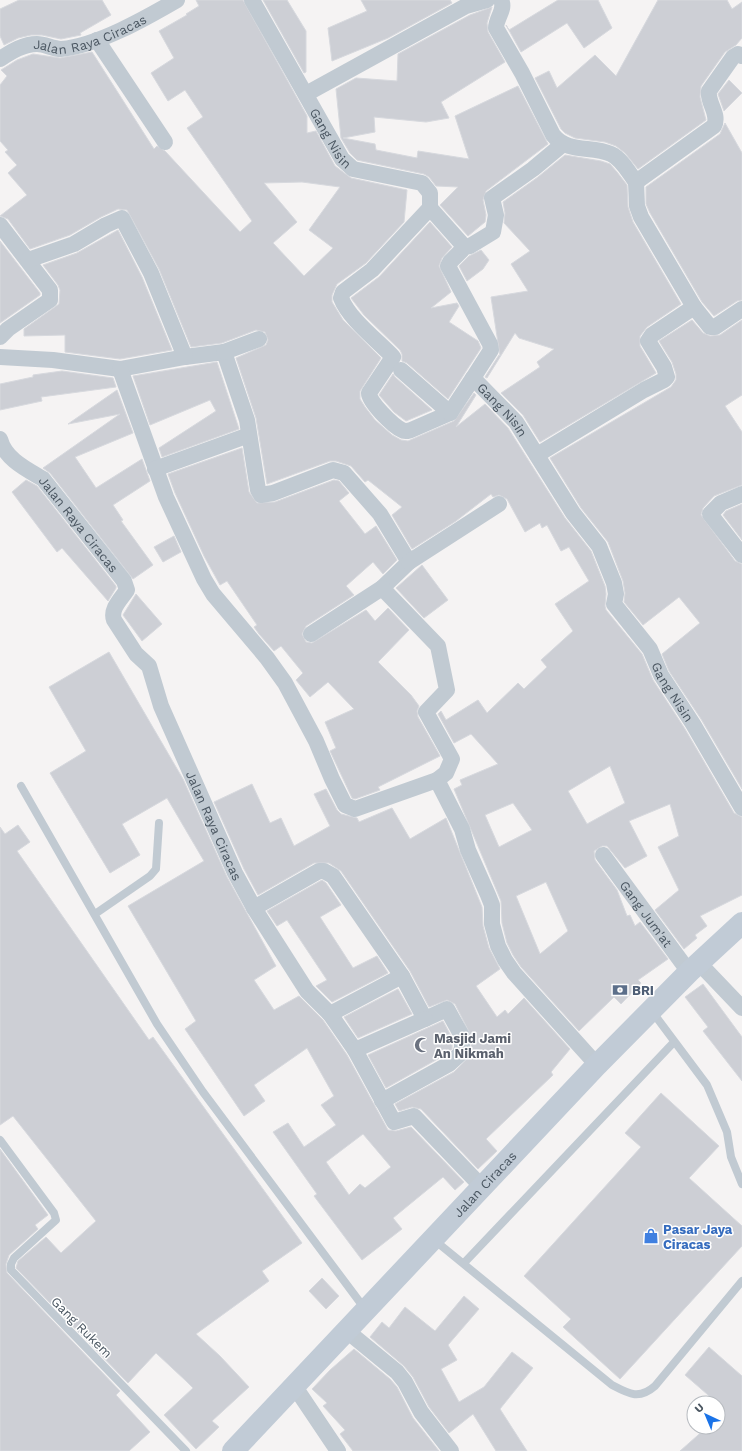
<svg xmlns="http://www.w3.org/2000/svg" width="742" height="1451" font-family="'Work Sans',sans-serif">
	<rect width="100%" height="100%" fill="#f5f3f3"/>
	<!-- building -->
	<path fill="#cdcfd5" stroke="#d7d9de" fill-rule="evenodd" d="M19,0H102L111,15L80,33L81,35L61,39L42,35H31L18,38L4,45L0,36V9Z
		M196,0H243L307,116V133L316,131L335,166L351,178L407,190L404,222L366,263L337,284L332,295V302L343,320L381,358L360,391V399L365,407L375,420L392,435L401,440L408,441L454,421L474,393L476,395L456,427L485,404L508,428L565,518L591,551L605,586L606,594L605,606L606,610L642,654L653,680L685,729L734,813L742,817V895L700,916L707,926L695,935L697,938L684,949L655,910L679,890L658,847L679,836L670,804L629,821L647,856L625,868L607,846H602L594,851L595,860L617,890L627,916L630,915L635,926L640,922L668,959L638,980L641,983L621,1004L614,997L579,1031L521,967L513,955L507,943L502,923L501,901L454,789L462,785L460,780L498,764L471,734L454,743L438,714L441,711L446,720L478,700L487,713L518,683L524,689L547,667L541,660L573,631L555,604L589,581L569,547L561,551L547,525L542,528L540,523L525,532L507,499L499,495L493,497L491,494L456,521L412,549L392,515L402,507L368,480L365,482L351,466L336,461H330L267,484L256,418L236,358L266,345L268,340L265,332L256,330L222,343L191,347L159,269L127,210L118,209L101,217L70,235L30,249L8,219L0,216L27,195L8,173L17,165L5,152L8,150L0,141V85L7,76L1,70L17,60L33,54L60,58L92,52L154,149L157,146L165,151L240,232L252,221L187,128L203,117L185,90L168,101L151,73L174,58L159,31L187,15L186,14L199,6ZM302,182L340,187L309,230L333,248L304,276L273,243L297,222L264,183ZM610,766L625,803L587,824L568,791ZM513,803L532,830L499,847L485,815ZM546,882L568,931L540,954L516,896Z
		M263,0H287L306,31V72L304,73Z
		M361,0H450L452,3L388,38L332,61L328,28L367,11Z
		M558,0H598L612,28L584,48L567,23L521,52L506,25L509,30Z
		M658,0H727L732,9L742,2V38L736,45L725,52L701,86L700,97L706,120L638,169L625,153L616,146L605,142L575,138L565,133L561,129L535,78L549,71L557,88L595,55L616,76Z
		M492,7L487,23L488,32L505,62L441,102L449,118L426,122L374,117L375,132L343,138L375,144L376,150L417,158L418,151L469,159L455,116L518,86L548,144L486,191L483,200L486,215L485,222L468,236L440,205L458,187L436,186L429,177L424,174L357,160L350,153L341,138L336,89L356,78L397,81L398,54L470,15Z
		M729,80L742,93L724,111L718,94Z
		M725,123L742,153V300L737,301L714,316L702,302L650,213L646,204V187L720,134Z
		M565,155L601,161L610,164L617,172L627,185L628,207L633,222L681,304L647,327L640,336V346L656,373L540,442L523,415L501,393L540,367L537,362L554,349L519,338L515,333L487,378L485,377L499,355L500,356L491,297L528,291L511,264L530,251L504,223L505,213L503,202L538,177Z
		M430,222L452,247L442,258L439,266L451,292L431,308L457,303L459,306L449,322L478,341L481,348L448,399L407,363L402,361V354L400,350L364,315L351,298L379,277Z
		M118,230L142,277L172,350L120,359L65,352V335L24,336V329L59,304L60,290L58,285L43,265L77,253Z
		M0,241L40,293V295L0,323Z
		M481,250L489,260L483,269L467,281L459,266L469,256Z
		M692,320L703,333L710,336L720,335L742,320V395L725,406L742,432V485L714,496L703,508L701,515L735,561L742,564V789L701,719L669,671L662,654L700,623L679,597L643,625L624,602L625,593L623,581L608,542L581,508L550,458L671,387L676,380V374L672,362L659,341Z
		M217,362L239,429L162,457L159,448L216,411L210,400L150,425L133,376Z
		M62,371L113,378L116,387L41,397L42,401L0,410V384L33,377V375Z
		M393,374L395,377L432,410L406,421L394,412L379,395Z
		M117,390L133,433L75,457L96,488L142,459L150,481L113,505L123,520L121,521L153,565L133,579L50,473L43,468L120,414L68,424Z
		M242,448L249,492L257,503L275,502L334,480L339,481L349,493L339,501L365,534L376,526L397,560L383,574L373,562L346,586L354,595L306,626L302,634L306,642L312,643L366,610L375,621L388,608L409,630L378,662L411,695L419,706L417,711L418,717L440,756L378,787L380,790L355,799L352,798L330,751L336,748L325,722L354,709L328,682L310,697L296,680L303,673L281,646L274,651L259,634L254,627L257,625L227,581L220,585L204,556L175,493L168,474Z
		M26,480L37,486L116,586V588L108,601L62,548L57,552L12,492Z
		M742,504V540L723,515L726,511Z
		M174,536L181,552L163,562L154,547Z
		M422,565L448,600L424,618L396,588Z
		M136,594L162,624L142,641L123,615Z
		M109,652L183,779L227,877L276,966L254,980L274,1010L299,996L323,1020L347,1055L388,1130L396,1131L411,1127L464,1182L455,1190L443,1177L393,1218L402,1229L362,1260L314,1196L317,1194L273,1132L288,1123L304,1147L336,1125L321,1105L334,1096L307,1048L254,1085L265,1101L244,1116L185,1029L196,1021L128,906L204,861L167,798L122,824L140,855L110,873L50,773L86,751L49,687ZM363,1134L391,1167L365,1188L360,1184L349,1195L326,1162Z
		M252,784L270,823L281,818L294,846L330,826L314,794L326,789L337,810L341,814L357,818L359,822L392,808L410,839L446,818L482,907L483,926L489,948L500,969L476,986L497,1017L505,1010L508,1014L524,998L570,1049L551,1072L553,1075L486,1139L497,1151L478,1169L421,1109L412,1107L399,1111L395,1104L454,1072L469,1057L471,1048V1036L455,1004L447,1000L429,1007L410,971L341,871L329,863H314L258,895L244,869L214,802Z
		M18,825L30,842L17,851L149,1040L153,1037L302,1243L262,1271L269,1281L196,1334L220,1356L249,1387L212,1421L219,1427L196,1449L164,1415L193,1388L186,1381L156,1353L128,1383L16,1268L18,1261L46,1237L61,1253L96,1221L13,1116L0,1125V827L5,834Z
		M322,880L326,883L341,905L320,917L353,968L377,956L388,973L332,1002L316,986L327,980L287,920L277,926L267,911Z
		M703,984L742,1037V1081L703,1031L708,1027L685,997Z
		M398,989L412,1014L358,1038L344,1017Z
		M443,1021L452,1038V1049L443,1056L386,1088L368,1055Z
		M661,1093L719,1146L689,1178L742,1226V1246L620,1379L563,1327L571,1319L524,1276L641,1147L625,1133Z
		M0,1149L48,1215L35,1225L38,1229L9,1255L6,1264L7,1273L120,1391L116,1395L150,1432L129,1451H0Z
		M322,1278L339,1296L326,1309L309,1291Z
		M464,1296L479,1309L448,1345L457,1360L441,1369L459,1402L484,1387L512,1352L533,1368L500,1409L527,1451H496L473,1414L449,1433L429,1407L413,1377L404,1366L370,1337L382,1322L389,1328L405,1307L435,1331Z
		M709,1347L742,1376V1451H680L706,1428L705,1427H718V1403H713L715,1401L685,1375Z
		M354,1349L390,1379L397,1387L413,1418L439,1451H353L340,1434L345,1430L323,1406L327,1403L312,1389L330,1370Z"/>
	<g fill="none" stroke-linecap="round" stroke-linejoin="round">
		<!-- lane -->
		<path stroke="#c1cad2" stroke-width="8" d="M21,786L157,1024L203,1092L365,1309
			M95,914L150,876L156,869L159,823
			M651,1010L707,1085L727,1132L731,1157L742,1184
			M0,1140L54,1213L56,1220L14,1258L11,1264V1270L186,1451
			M433,1239L612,1385C629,1394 639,1400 655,1386L742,1281
			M464,1263L674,1042"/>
		<!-- street -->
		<g stroke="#c1cad2" stroke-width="16">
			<path id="s1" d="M252,0L342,159L353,169L422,183L430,193V208"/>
			<path d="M501,0C506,9 496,18 496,28L522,73L553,135C568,154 592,145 611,154C622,159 629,173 636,182L714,126C720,114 707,103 709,91L733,57L738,54L742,56"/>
			<path d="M97,40L165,142"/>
			<path id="s2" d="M0,59C11,52 23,44 37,44C45,44 53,49 61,49C97,46 146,18 177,0"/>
			<path d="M306,94L466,6L487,0"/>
			<path id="s3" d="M430,208L462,244V250L450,262L448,266L490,344L491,350L473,378L516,422L573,513L599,546L614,583L616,594L614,604L650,649L661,675L693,724L742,808"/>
			<path d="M430,208L372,270L343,292L341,298C349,319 377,340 393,357L369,393C368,401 393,426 402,430C405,432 407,431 411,430L450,413"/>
			<path d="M0,225L50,290V300L8,329L0,337"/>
			<path d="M463,247L470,246L493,232L496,215L492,198L533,169L563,144"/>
			<path d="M28,260L74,244L106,225L122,218L151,273L185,357L224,352L247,420L258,490L261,495L273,493L333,470L344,473L380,514L409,562L382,588"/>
			<path d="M694,307L710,327H715L742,309"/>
			<path d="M224,352L259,339"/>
			<path d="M0,357L53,360L120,369L185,357"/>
			<path d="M120,369L166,497L204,579L213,594L267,658L285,683L316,741L332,779L345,805L355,809L437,780"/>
			<path d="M401,370L450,413L473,378"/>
			<path id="s4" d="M0,439C5,459 26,469 43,479L124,581L127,590C121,599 110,609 114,620L136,654L149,666L161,706L235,873L254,908L307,991L330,1014L355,1050L394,1122L414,1116L482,1187"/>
			<path d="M537,455L644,390L664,380L667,377L664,367L648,341L652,335L694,307L641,217L637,206L636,182"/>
			<path d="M155,469L249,435"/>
			<path d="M742,494L721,503L710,514L742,555"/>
			<path d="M409,562L499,504"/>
			<path d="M311,634L382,588L438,646L447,690L426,712L452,759L446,773L437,780L462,829L468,850L488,895L492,905V924L498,946L505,960L514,973L597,1065"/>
			<path id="s5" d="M603,855L689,972"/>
			<path d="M254,908L319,871H324L333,876L402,976"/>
			<path d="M699,963L742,1008"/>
			<path d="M330,1014L402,976L425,1019L447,1009L462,1036V1048L460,1054L449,1064L382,1101"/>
			<path d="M355,1050L425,1019"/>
			<path d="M347,1331L397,1372L405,1382L421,1412L451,1451"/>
			<path d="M295,1387L338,1451"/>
		</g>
		<!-- secondary -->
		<path stroke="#c1cbd6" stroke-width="22" id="s6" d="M233,1451L597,1065L689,972L742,923"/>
	</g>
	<!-- icons -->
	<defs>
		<g id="bank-bare" transform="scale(1.2)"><path d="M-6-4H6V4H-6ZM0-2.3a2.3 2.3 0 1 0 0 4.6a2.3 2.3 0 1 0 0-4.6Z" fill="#5c6f8a" stroke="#fff" stroke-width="2.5" paint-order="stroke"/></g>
		<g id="mosque-bare" transform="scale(1.2)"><path d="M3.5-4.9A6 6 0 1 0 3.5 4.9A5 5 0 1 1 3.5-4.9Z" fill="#6b7280" stroke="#fff" stroke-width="2.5" paint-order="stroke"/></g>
		<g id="shop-bare" transform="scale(1.2)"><path d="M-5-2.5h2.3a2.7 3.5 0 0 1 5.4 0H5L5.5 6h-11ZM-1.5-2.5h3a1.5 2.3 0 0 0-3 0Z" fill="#3f7fe0" stroke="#fff" stroke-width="2.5" paint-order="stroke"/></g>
	</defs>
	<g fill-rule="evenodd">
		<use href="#bank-bare" x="620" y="990"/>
		<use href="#mosque-bare" x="422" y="1045"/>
		<use href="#shop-bare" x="651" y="1236"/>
	</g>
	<g text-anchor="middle" stroke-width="3" stroke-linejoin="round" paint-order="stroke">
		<!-- street labels -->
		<g font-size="13" fill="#4a5661" stroke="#fff">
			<text dy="5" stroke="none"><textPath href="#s2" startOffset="96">Jalan Raya Ciracas</textPath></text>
			<text dy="5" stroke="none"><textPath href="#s1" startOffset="159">Gang Nisin</textPath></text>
			<text dy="5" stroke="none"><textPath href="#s3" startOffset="247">Gang Nisin</textPath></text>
			<text dy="5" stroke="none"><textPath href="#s4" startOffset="118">Jalan Raya Ciracas</textPath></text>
			<text dy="5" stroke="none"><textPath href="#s3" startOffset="582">Gang Nisin</textPath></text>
			<text dy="5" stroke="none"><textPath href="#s4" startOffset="465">Jalan Raya Ciracas</textPath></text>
			<text dy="5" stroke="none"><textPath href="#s5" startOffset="73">Gang Jum'at</textPath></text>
			<text dy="5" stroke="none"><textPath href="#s6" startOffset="367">Jalan Ciracas</textPath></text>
			<text transform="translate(82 1327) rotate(45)" y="5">Gang Rukem</text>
		</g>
		<!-- service labels -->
		<g font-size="13" font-weight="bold" fill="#4e5e75" stroke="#fff" text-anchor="start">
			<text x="632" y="995">BRI</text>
		</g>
		<!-- worship labels -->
		<g font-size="13" font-weight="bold" fill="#5b616d" stroke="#fff" text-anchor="start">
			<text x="434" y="1043">Masjid Jami<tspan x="434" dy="15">An Nikmah</tspan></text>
		</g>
		<!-- shop labels -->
		<g font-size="13" font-weight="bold" fill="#366cbe" stroke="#fff" text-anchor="start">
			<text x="663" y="1234">Pasar Jaya<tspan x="663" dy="15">Ciracas</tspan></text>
		</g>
	</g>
	<!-- north arrow -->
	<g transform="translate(706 1415) rotate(316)"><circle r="19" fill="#ffffff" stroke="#b7bbc0"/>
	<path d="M0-3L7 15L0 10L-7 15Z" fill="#1a73e8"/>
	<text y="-6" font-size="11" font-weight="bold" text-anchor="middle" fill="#4a5661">U</text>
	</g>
</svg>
